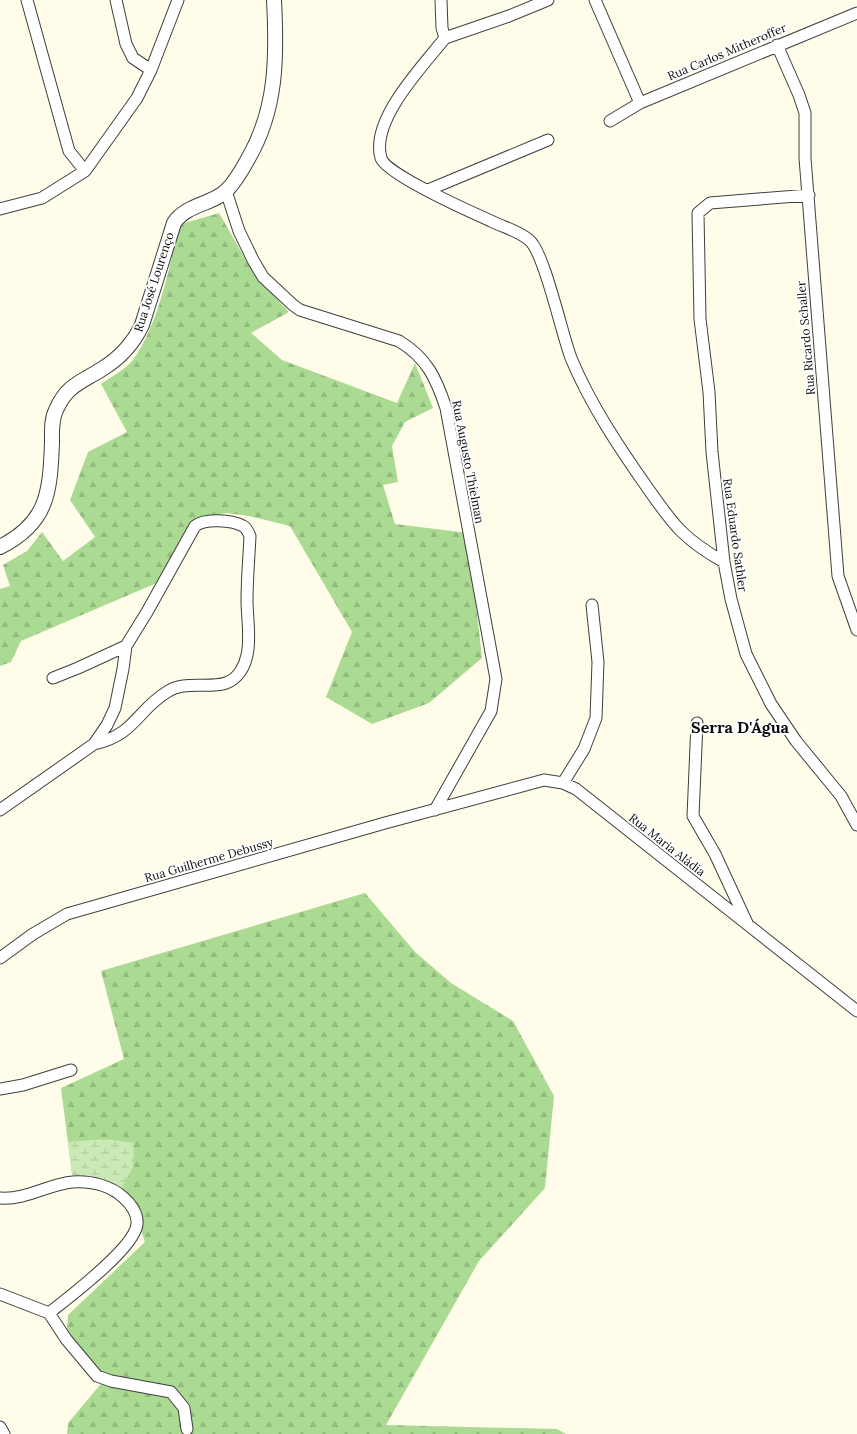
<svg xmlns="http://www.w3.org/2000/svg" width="857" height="1434" font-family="Lora,serif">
	<defs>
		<pattern id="forest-firs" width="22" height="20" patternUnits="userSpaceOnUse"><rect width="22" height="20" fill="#abda93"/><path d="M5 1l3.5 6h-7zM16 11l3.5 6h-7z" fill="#92ba7e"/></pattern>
		<pattern id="wetland-marsh" width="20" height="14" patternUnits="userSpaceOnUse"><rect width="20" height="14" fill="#cae9b4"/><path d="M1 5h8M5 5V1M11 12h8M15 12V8" fill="none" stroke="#acc79a"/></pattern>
	</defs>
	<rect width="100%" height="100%" fill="#fffdea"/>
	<!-- forest -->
	<path fill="url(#forest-firs)" d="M219,213L255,276L289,312L251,333L282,360L397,403L415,363L433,408L405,422L392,446L398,482L383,485L395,524L468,533L482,658L429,703L372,724L326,697L352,632L290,526L249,516L226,513L194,520L159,582L21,641L11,662L0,666V589L10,586L3,565L27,551L42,532L63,561L95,537L70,500L88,452L127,432L101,384C111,377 126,369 133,360C157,328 171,265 178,225Z
		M365,893L415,952L451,983L513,1021L554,1096L545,1188L479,1261L386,1425L557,1429L566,1434H67L68,1423L105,1379L66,1339L68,1315L145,1242L132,1205L119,1193L73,1182L61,1088L124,1059L101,971Z"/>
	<!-- wetland -->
	<path fill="url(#wetland-marsh)" d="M106,1139L134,1143L133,1167L119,1193L73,1182L68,1142Z"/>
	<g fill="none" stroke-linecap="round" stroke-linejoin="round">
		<!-- minor casing -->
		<g stroke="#3f3f3f" stroke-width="13">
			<path id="minor" d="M27,0L69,151L85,171
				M116,0L126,44L133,58L151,70
				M441,0L442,28L445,38
				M595,0L640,103
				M445,38C423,66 370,120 381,158C385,174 473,213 491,221C503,227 519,231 529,240C544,251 562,335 571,358C590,404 620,449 649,490C659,504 669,519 681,531C694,544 708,553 724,562
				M445,38L509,16L548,0
				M777,45L799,95L805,113V158L838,576L857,630
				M610,121L640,103L857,13
				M428,190L548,140
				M226,191L239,231L253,260L263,277L293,305L300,310L399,341C427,358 436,378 446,408L496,679L491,711L435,810
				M809,195L710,203L698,213L700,319L709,392L712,452L724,562L731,599L746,654L771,704L796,741L841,796L857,825
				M0,209L42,198L85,171L137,98L151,70L178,0
				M53,678L78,668L126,646
				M697,723L693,816L715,854L747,923
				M563,783L584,749L596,718L598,662L592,605
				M0,810L94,744L107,725L115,708L123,669L126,646L147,612L195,526C205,518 232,520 243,526C247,528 248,532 250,536C249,558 247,579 247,600C247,616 251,640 247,655C245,666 238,679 226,683C208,689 184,680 167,692C137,710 135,735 94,744
				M0,958L33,934L67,914L385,823L544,780L563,783L576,789L857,1011
				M0,1089L23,1085L71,1070
				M0,1198C27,1200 48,1184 73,1182C92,1181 111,1186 124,1198C131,1204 138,1214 137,1224C135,1248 68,1298 49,1313
				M0,1294L49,1313L66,1339L97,1376L111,1381L171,1392L184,1408L187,1429
				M0,1427L4,1434"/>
		</g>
		<!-- tertiary casing -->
		<g stroke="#3f3f3f" stroke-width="16">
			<path id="tertiary" d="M0,547C48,523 50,492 52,443C52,432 51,420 56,410C67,385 80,383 102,369C120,358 133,344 142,325L174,223C186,204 214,204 227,190C236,181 242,170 248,159C277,109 277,57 274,0"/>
		</g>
		<!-- minor -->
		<use href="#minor" stroke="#fff" stroke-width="11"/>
		<!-- tertiary -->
		<use href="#tertiary" stroke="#fff" stroke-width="14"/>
	</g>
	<g text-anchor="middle" stroke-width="4" stroke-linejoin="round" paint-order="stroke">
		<!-- street labels -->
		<g font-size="12" fill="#0c0c0c" stroke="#fff">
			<text transform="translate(727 52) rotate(-23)" y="4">Rua Carlos Mitheroffer</text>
			<text transform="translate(154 282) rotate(-72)" y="4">Rua José Lourenço</text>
			<text transform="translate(806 338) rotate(-95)" y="4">Rua Ricardo Schaller</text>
			<text transform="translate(468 462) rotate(79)" y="4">Rua Augusto Thielman</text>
			<text transform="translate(735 535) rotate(82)" y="4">Rua Eduardo Sathler</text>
			<text transform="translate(667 845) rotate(38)" y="4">Rua Maria Aládia</text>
			<text transform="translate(209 860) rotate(-16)" y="4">Rua Guilherme Debussy</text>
		</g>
		<!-- district labels -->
		<g font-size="16" font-weight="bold" fill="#0c0c0c" stroke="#fff">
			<text x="740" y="733">Serra D'Água</text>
		</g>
	</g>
</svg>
